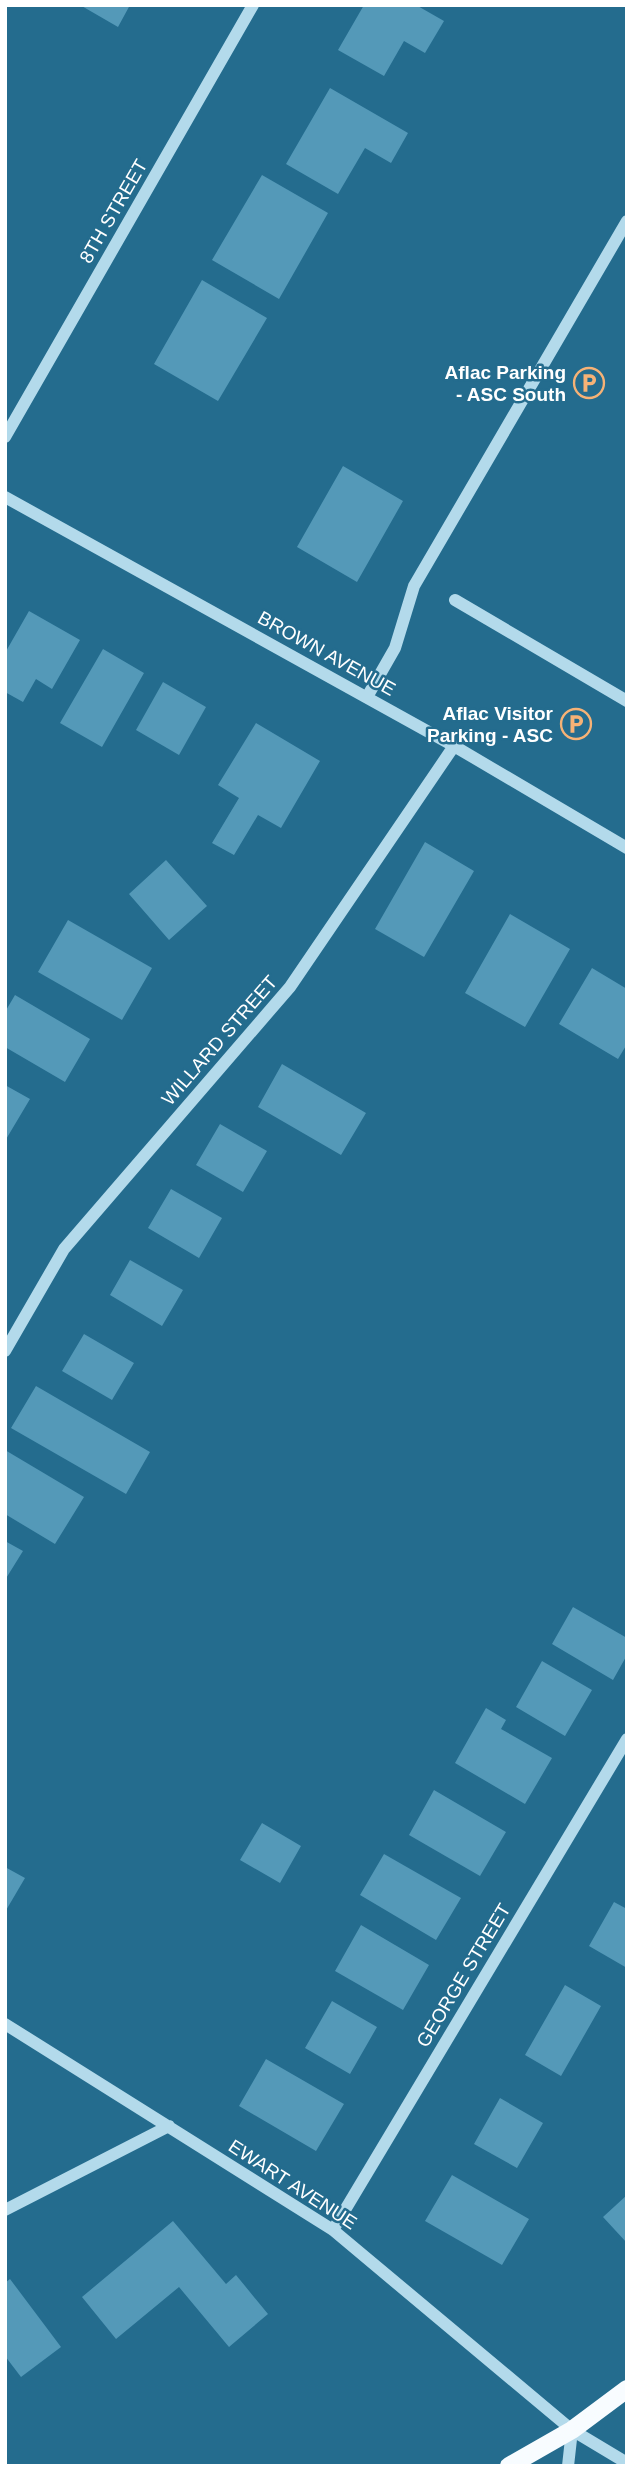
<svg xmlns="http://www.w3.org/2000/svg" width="632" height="2471" font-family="Helvetica,sans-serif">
	<rect width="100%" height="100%" fill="#246c8e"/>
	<!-- building -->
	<path fill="#5499b8" d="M80,5H130L118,27Z
		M364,5H416L444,21L425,53L404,41L384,76L338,50Z
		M330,88L408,133L391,163L365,148L338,194L286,164Z
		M262,175L328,213L279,299L212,260Z
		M202,280L267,318L218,401L154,364Z
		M343,466L403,501L357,582L297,547Z
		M29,611L80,640L52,689L36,679L23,702L5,692V653Z
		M103,649L144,673L102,747L60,723Z
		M163,682L206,707L179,755L136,730Z
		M256,723L320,761L281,828L258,815L234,855L212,843L239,798L218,785Z
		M425,842L474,871L424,957L375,929Z
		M166,860L207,906L169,940L129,894Z
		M510,914L570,949L525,1027L465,993Z
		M68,920L152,968L122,1020L38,972Z
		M592,968L627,989V1044L618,1059L559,1024Z
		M15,995L90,1039L65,1082L5,1047V1012Z
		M282,1064L366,1113L341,1155L258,1107Z
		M5,1085L30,1099L5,1141Z
		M220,1124L267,1151L243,1192L196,1165Z
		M171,1189L222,1218L199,1258L148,1228Z
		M130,1260L183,1290L162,1326L110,1295Z
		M84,1334L134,1363L112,1400L62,1371Z
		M36,1386L150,1452L126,1494L11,1428Z
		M5,1450L84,1497L55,1544L5,1514Z
		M5,1541L23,1551L5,1580Z
		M573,1607L627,1638V1655L613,1680L552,1644Z
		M542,1661L592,1690L565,1736L516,1707Z
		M486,1708L506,1720L501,1729L552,1758L525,1804L455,1763Z
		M434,1790L506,1832L480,1876L409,1835Z
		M262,1823L301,1846L280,1883L240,1860Z
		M384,1854L461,1898L436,1940L360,1895Z
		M5,1867L25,1878L5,1912Z
		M614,1902L627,1909V1968L589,1946Z
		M361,1925L429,1965L403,2010L335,1971Z
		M565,1985L601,2006L561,2076L525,2055Z
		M332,2001L377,2027L350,2074L305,2048Z
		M266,2059L344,2104L316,2151L239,2106Z
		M500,2098L543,2123L517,2168L474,2144Z
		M452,2175L529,2219L502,2265L425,2221Z
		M627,2195V2243L603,2217Z
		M173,2221L226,2284L236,2275L268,2314L229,2347L179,2287L116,2339L82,2297Z
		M10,2279L61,2347L21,2377L5,2356V2283Z"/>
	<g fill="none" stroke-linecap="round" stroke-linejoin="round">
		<!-- minor -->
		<path stroke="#b3daeb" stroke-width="12" d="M5,437L253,5
			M5,497L454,746L627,848
			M455,600L627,701
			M367,697L395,648L414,586L627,221
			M5,1351L64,1249L290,987L454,746
			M5,2024L333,2230L572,2430L627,2463
			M5,2210L169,2126
			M333,2230L627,1739
			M568,2466L572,2430"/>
		<!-- major -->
		<path stroke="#f8fcff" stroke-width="18" d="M509,2466L572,2430L627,2389"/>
	</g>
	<!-- icons -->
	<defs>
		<g id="parking-ring" transform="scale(1.575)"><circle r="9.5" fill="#246c8e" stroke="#f6b276" stroke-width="1.5"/><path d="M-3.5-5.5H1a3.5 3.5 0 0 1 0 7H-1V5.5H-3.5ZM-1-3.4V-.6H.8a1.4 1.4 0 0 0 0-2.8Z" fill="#f6b276"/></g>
	</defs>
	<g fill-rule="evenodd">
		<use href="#parking-ring" x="589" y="383"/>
		<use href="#parking-ring" x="576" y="724"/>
	</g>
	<g text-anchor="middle" stroke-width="5" stroke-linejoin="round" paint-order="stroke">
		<!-- street labels -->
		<g font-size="19" fill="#fff" stroke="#246c8e">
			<text transform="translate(113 211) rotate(-60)" y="7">8TH STREET</text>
			<text transform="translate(327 653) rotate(29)" y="7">BROWN AVENUE</text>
			<text transform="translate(219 1040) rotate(-49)" y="7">WILLARD STREET</text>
			<text transform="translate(463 1975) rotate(-59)" y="7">GEORGE STREET</text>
			<text transform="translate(293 2184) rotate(33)" y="7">EWART AVENUE</text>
		</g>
		<!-- poi labels -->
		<g font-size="19" font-weight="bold" fill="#fff" stroke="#246c8e" text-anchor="end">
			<text x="566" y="379">Aflac Parking<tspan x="566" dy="22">- ASC South</tspan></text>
			<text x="553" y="720">Aflac Visitor<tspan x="553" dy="22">Parking - ASC</tspan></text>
		</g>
	</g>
	<!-- border -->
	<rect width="632" height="2471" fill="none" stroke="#ffffff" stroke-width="14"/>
</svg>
